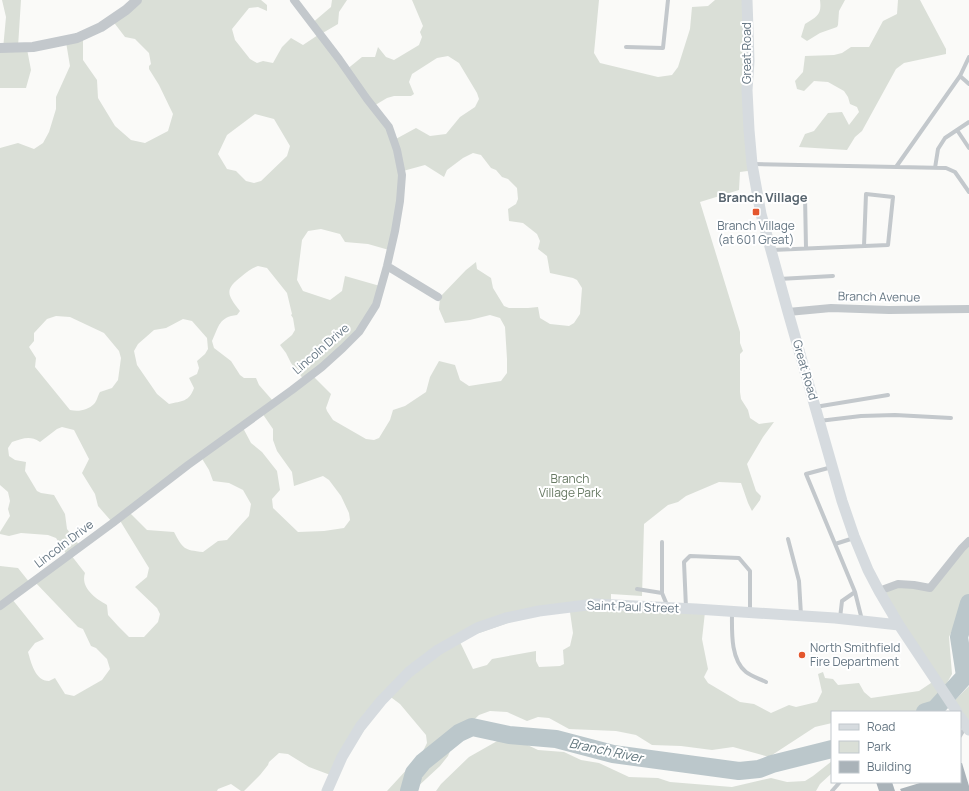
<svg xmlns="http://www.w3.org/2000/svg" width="969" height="791" font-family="Manrope,sans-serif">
	<rect width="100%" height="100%" fill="#fafaf8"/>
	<!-- green -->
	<path fill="#dadfd7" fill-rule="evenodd" d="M2,0H21L18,47L27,49L31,70L26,88H0V49H3L6,17Z
		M137,0H261L267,5V11L258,7L249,8L232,29L235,40L250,59L257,63L263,61L273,63L282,47L291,38L303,45L318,35L311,24L331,7L332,0H347L339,12L338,24L321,34L346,70L362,57H375L378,47L386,57L394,60L419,45L422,37L420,32L423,26L412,0H599L594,53L600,63L658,77L672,75L678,67L690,29L692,7L708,6L715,0H749L751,129L755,170L740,172L739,190L700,202L740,332V343L743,351L740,354V392L741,399L748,410L750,418L759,424L774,422L763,437L747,464L756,491L761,496L760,500L752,511L748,503L741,483L719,482L686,496L678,502L668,505L644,524L642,596L611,594V606L705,612L702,639L708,669L704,677L708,683L740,702L754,704L771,713L789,705L796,707L817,702L822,692L818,674L823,672L825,678L833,679L838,685L859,683L864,692L871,698L919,691L937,679L883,595L894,587L928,588L969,541V595L949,637L952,674L943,690L922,710L919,712H832V723L815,727L769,757L733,747L712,750L681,746L652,745L636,735L616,731L569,729L549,718L538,717L527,721L507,712L490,711L479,715L456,737L448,756L440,766L413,791H387L422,753L427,743L426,735L400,704L388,695L333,776L309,767L288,754L279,753L269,762L268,765L260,775L244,791H241L231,784L218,789L217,791H0V566L18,568L30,583L12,599L44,639L35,643L28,652C31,662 35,681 49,681C51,680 53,679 55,678L65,694L74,696L102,680L110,669L107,659L96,648L91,646L83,629L78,627L34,581L67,555L56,538L48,535L21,533L9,536L0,534V532L10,516L8,509L10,501L8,492L0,485V148L18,143L34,149L43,143L49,132L56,109V97L70,66L66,42L83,36V60L97,80L98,98L115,126L131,140L145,143L168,131L173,114L159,85L149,69V66L151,64L149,53L135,39L125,37L112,20ZM448,56L459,63L477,93L479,99L475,107L460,117L446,134L430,136L416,128L394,140L372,107L387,98L394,96H411L414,94L409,82L412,74L437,58ZM255,114L274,119L290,146L287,156L261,181L254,183L246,181L236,171L227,169L218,154L227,135ZM473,153L481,155L491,168L496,170L502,177L508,179L517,188L518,199L516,204L508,209L509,221L523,223L537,234L540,241L538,249L547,256L550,273L573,278L577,280L582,288L580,314L574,323L569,326L550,324L540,318L538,307L528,308H509L504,306L493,288L491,278L477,269L476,262L466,270L440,297L439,309L445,323L470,320L490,315L500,318L505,327L507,359V373L501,381L469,386L460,380L455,365L439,361L430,377L426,392L405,406L393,410L390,420L379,438L374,440L366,439L333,420L327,411L326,408L331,394L312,375L359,332L381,289L380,286L345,276L342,291L330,300L303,291L297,280L302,240L308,231L321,229L340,234L345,242L368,244L389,250L403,171L425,165L444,177L447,170L463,158ZM258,266L267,268L287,293L292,314L291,315L293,318L295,330L292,335L280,345L286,353L291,363L304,380L273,401L259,385L256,378H244L240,375L231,361L214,348L212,341C219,326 219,317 237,315L240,311C227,294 224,290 242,276C247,272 252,268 258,266ZM56,316L70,317L104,333L119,351L121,358L118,380L112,388L100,392C98,395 97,401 94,404C88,410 79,412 70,410L35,367L36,358L29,347L34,341V333L47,319ZM183,319L192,321L207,338L208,349L205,354L197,361L199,368L197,374L189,378L194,388C189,402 182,401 169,404L157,394L137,365L134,351L138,344L154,330L166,328ZM262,413L273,429V440L277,451L292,472L294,486L323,476L329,480L341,496L349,513L350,520L344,528L324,531L298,532L273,508L272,499L280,490L277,471L262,452L251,443L242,426ZM62,427L74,430L89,459L82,473L95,494L98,506L112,522L119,519L149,568L147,577L135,587L157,608L160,614L158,622L144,637H129L118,626L108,615L107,605C96,599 80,588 85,573L71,555L80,546L67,529L65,514L54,495L41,493L37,491L25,471L26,462L15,460L9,456L8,448L12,442C23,439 29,435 40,442L57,429ZM201,457L209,470L213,481L229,483L243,490L251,504L249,516L227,540L218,541L203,552C184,550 183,549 174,532L147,530L128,511ZM540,612H570L573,633L570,646L563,650L564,664L560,666L539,667L536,661V651L492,659L487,665L473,669L459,640Z
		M820,0H845L839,11L838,25L837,27L820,33L807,41L801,37L805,24C817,16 822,15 820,0Z
		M898,0H920L946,49V54L904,63L896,69L862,131L855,137L847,150L799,147L805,134L814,131L828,113L842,112L849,125L859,112L857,107L850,104L848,97L844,91L828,82L814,81L804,91L797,89L795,81L803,72L805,56L834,55L842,53L851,47H869L883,21L897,14Z
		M969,686V726L955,700Z
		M499,740H517L538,750L564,752L581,760L599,763L629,777L658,778L670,782L732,787L771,778L787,782L805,781L813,776L832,761V773L820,784L816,791H436L441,784L469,757Z"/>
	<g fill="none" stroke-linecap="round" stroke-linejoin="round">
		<!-- river -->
		<path stroke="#bbc7cb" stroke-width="18" d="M925,712L935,709L965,676L959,637L969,603
			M409,791L414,773L423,762L459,733L472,727L509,735L556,739L613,754L739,771L759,769L772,764L832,749"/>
	</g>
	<!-- building -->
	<path fill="#aab3b9" d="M960,763H962L969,786V791H901L900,789L923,782H960Z
		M876,782H892L895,791H879Z"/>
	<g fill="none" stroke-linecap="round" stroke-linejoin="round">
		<!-- service -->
		<path stroke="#c3c8cc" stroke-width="4" d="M626,47L663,48L668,0
			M960,76L969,84
			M957,130L969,148
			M753,164L946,168L955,172L969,192
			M896,167L960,76L969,57
			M935,168L938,149L945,138L969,122
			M805,196L806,248
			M772,250L888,245L893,197L866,194L864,246
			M779,279L833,276
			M815,407L888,395
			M819,421L861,416L895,415L951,418
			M832,467L806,474L855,592L842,601L840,618
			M788,539L799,581L801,615
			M662,542V593
			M835,544L854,538
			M637,589L662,593L667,605
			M855,592L862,620
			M686,608L684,562L690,556L739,558L750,571V612
			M732,612C732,630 730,659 746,672C751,676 760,679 766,682
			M960,736L966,726
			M832,791L840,782"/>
		<!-- minor -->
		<path stroke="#c3c8cc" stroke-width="8" d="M387,266L438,297
			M788,312L831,308L889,310L969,309
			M879,591L898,584L914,585L930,588L962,548L969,541
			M0,606L114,522L188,465L292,390L322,367L343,348L359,332L376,305L387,266L395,231L400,201L402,175L397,150L389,127L367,99L339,59L294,0"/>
		<!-- tertiary -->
		<path stroke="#c3c8cc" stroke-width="10" d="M0,48L33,47L77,38L101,27L126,10L137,0"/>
		<!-- secondary -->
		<path stroke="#d6dbdf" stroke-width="11" d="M747,0L749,61L747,90L749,130L752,164L761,214L788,312L842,501L854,536L868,570L879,591L899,625L957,712
			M960,717L969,730
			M327,791L342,757L360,727L381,701L409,672L438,650L477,628L506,618L539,611L595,604L696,609L835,618L899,625"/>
	</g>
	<!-- markers -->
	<g fill="#e4572e" stroke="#fff" stroke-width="1.5">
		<rect x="752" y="208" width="8" height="8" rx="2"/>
		<circle cx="802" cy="655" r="4"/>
	</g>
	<g text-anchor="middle" stroke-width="4" stroke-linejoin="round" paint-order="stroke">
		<!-- street labels -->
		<g font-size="12" fill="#657683" stroke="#fff">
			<text transform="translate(747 53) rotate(-90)" y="4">Great Road</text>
			<text transform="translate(879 297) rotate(1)" y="4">Branch Avenue</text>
			<text transform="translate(321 349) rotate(-41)" y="4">Lincoln Drive</text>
			<text transform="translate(805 370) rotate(74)" y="4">Great Road</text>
			<text transform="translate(64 544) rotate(-37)" y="4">Lincoln Drive</text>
			<text transform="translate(633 607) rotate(2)" y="4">Saint Paul Street</text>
		</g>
		<!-- poi labels -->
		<g font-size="12" fill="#657683" stroke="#fff">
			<text x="756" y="230">Branch Village<tspan x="756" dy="14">(at 601 Great)</tspan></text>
			<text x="810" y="652" text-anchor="start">North Smithfield<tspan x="810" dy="14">Fire Department</tspan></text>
		</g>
		<!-- park labels -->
		<g font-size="12" fill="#687a64" stroke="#fff">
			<text x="570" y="483">Branch<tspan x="570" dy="14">Village Park</tspan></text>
		</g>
		<!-- neighbourhood labels -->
		<g font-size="13" font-weight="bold" fill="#57646e" stroke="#fff">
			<text x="763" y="202">Branch Village</text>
		</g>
		<!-- water labels -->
		<g font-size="13" font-style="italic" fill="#60757c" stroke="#fff">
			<text transform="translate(606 750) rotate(12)" y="5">Branch River</text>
		</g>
	</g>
	<!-- legend -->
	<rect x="831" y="711" width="130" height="72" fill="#ffffff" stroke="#c1c8cd"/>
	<rect x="839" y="724" width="20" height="6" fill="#d6dbdf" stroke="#c1c8cd"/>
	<text x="867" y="731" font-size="12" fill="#657683">Road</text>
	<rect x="839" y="741" width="20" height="12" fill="#dadfd7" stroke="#c1c8cd"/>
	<text x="867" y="751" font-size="12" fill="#657683">Park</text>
	<rect x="839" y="761" width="20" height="12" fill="#aab3b9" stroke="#c1c8cd"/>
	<text x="867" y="771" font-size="12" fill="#657683">Building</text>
</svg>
